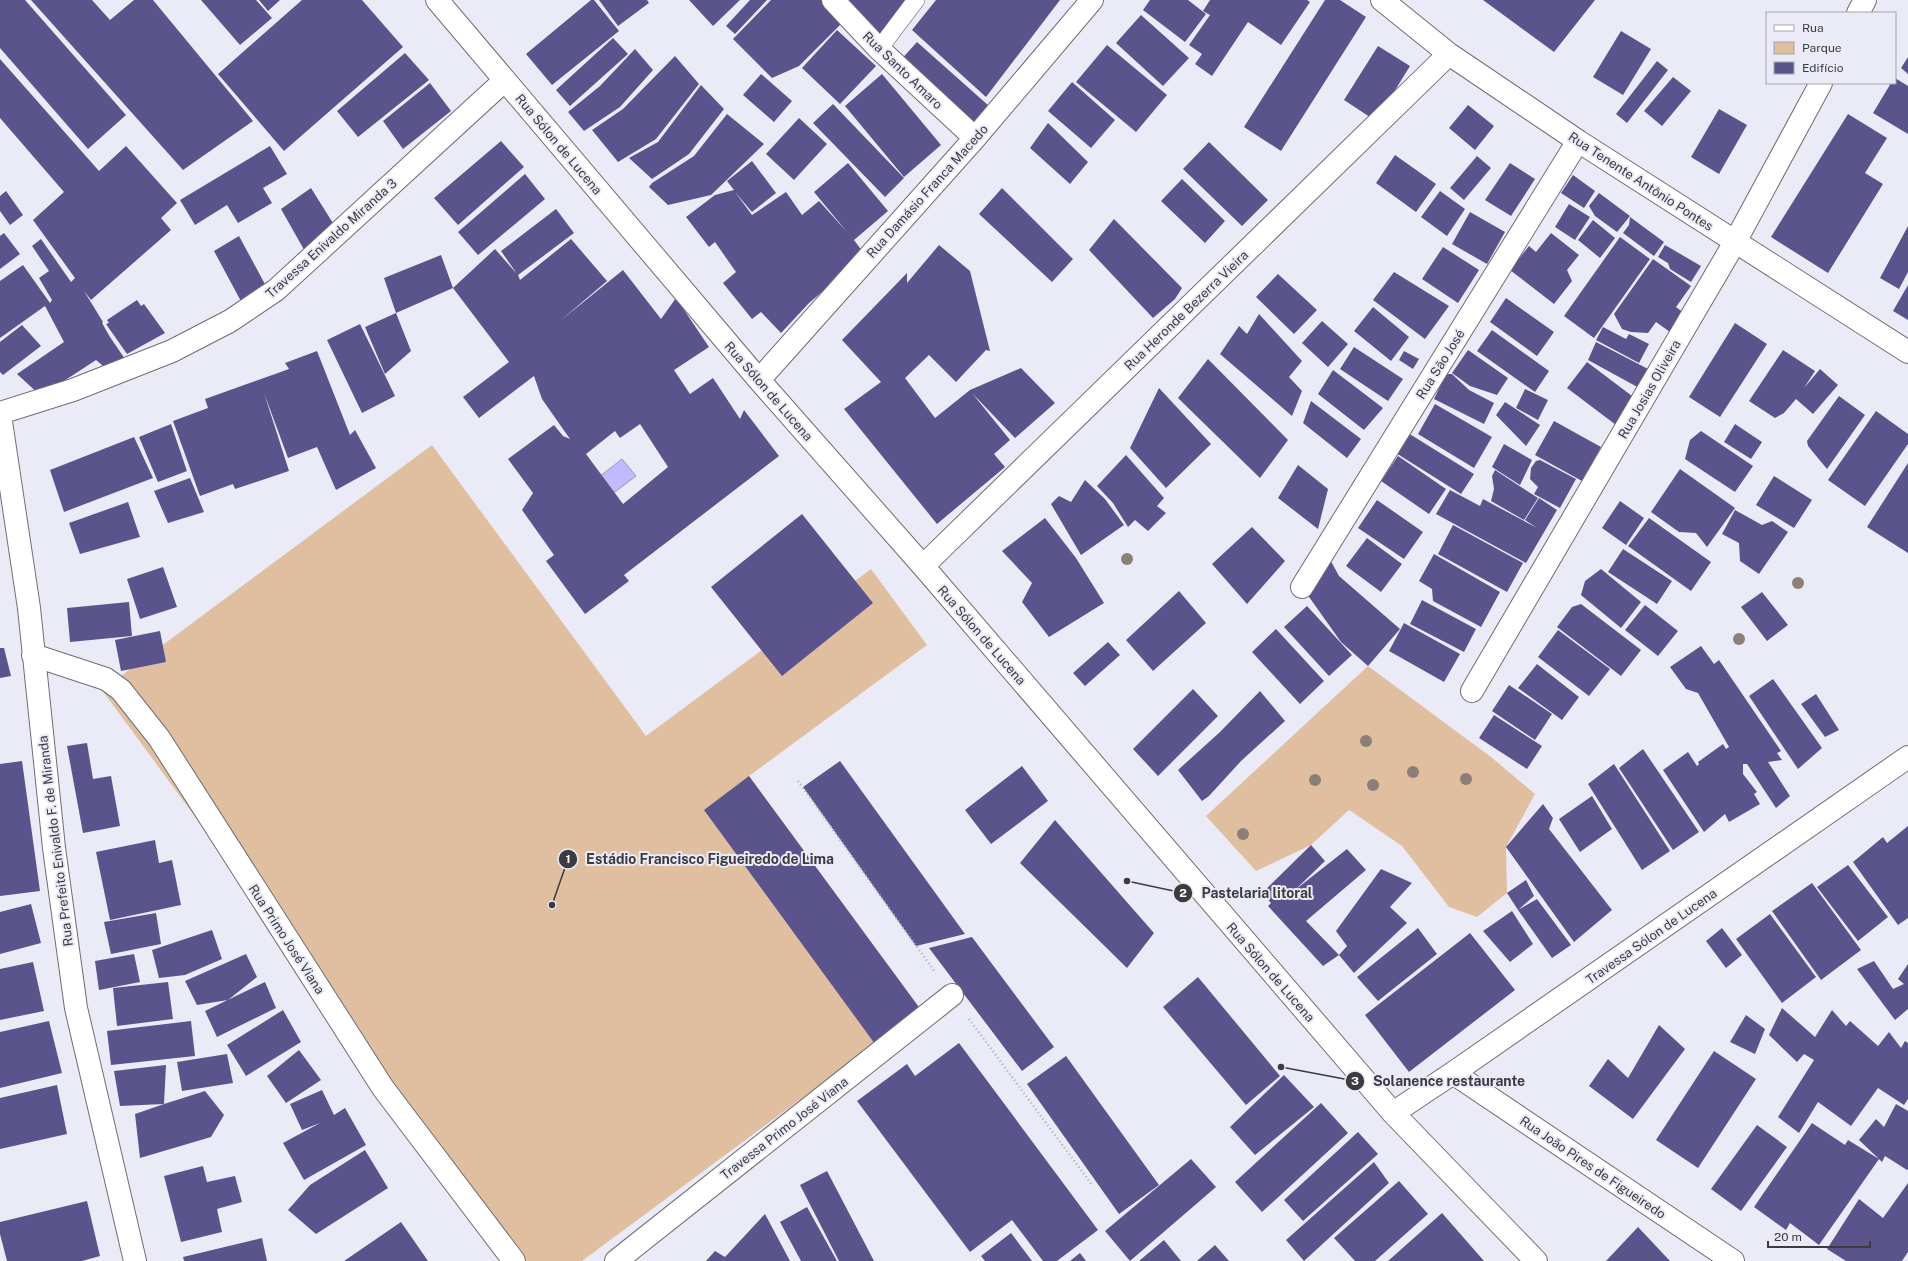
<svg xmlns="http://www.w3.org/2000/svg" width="1908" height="1261" font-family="'Public Sans',sans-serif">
	<rect width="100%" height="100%" fill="#ebebf8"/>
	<!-- green -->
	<path fill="#e0bfa0" d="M432,445L646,736L871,569L927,645L749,776L921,1010L582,1261H521L102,690Z
		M1368,666L1491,757L1535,794L1506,847L1507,893L1477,917L1449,907L1402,846L1349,810L1311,845L1256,871L1206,816Z"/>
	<!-- water -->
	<path fill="#c0bbfc" stroke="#9895c4" d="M622,459L636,476L603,501L590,484Z"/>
	<!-- building -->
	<path fill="#5a538c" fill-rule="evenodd" d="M0,0H25L126,115L88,149L0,48Z
		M31,0H92L110,20L134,0H153L253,121L183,170Z
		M201,0H256L272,18L240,45Z
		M259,0H280L268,11Z
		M302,0H362L403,47L284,151L218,74Z
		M591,0H594L619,31L552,85L526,54Z
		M599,0H647L649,3L618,26Z
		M689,0H740L713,26Z
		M750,0H767L735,34L726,26Z
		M771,0H824L844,21L799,66L772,78L733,39Z
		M838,0H909L882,37Z
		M936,0H1060L986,97L912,30Z
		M1150,0H1188L1206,14L1185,42L1143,10Z
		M1210,0H1307L1310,2L1281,45L1248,22L1212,76L1195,64L1202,54L1189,45L1210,15L1203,11Z
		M1325,0H1340L1366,17L1281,151L1244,127Z
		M1483,0H1595L1554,52Z
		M1141,15L1189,58L1163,86L1116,43Z
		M837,30L876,66L840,104L802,68Z
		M1621,31L1651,49L1623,95L1593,77Z
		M613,38L628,54L570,106L556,90Z
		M917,42L989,106L969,127L898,63Z
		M1107,45L1167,95L1136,132L1076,82Z
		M1378,46L1410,66L1376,121L1344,100Z
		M635,49L653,70L620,107L584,131L568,112L600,86Z
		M405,53L429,80L358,137L337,111Z
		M675,56L699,84L656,139L618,162L592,130L623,109Z
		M1908,57V74L1901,68Z
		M0,59L99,171L126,146L177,203L161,218L171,230L91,300L84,291L103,322L102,323L110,337L127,362L108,370L96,360L41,396L17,374L64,342L45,306L0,338V281L23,265L50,303L52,300L39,278L49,271L32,246L41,239L71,282L75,278L33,220L64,192L0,118Z
		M1657,61L1668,70L1627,123L1616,114Z
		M761,74L792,101L774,122L743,95Z
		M882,74L941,145L904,177L845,106Z
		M1673,77L1691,91L1662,126L1644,111Z
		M1895,78L1908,86V134L1873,113L1891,83H1895Z
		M1072,82L1115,120L1091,148L1048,111Z
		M430,83L451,111L403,149L383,121Z
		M701,85L724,109L689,154L652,179L629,158L658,142Z
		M833,104L904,178L885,197L813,123Z
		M1468,105L1494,126L1475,150L1449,128Z
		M1719,109L1747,125L1719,174L1691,157Z
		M727,114L764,144L711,195L668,205L649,187L652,183L694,156Z
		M1848,114L1887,138L1865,173L1883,184L1828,273L1771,237Z
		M799,118L827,144L794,180L766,154Z
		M1048,123L1088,162L1070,184L1030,148Z
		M501,141L524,167L458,225L434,198Z
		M1209,142L1268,200L1242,226L1183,169Z
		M270,146L287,174L263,188L272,203L238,223L227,205L195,225L180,200Z
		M1395,155L1436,184L1416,212L1376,183Z
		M1477,156L1491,168L1464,200L1450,188Z
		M752,161L776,193L752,212L735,192L752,215L786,192L802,215L819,201L847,232L814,192L848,163L888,211L854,240L865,255L809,303L781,333L761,312L752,319L723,283L736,272L715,242L709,247L686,217L715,195L734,190L727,181Z
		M1510,163L1535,179L1511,216L1485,200Z
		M525,174L545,199L478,255L458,232Z
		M1573,175L1595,191L1584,208L1561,193Z
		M1182,179L1225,221L1205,243L1161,201Z
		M311,188L336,228L307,255L281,209Z
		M1002,188L1073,259L1052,282L979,214Z
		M6,191L23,215L10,225L0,211V196Z
		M1440,191L1465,209L1447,236L1421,217Z
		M1599,193L1630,216L1617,232L1595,216L1589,206Z
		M1569,204L1590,217L1575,240L1555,227Z
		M556,209L574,233L518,275L520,280L571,239L607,281L560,321L623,270L661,319L676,298L709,347L674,370L690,394L713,378L740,419L744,410L779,456L624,575L629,581L585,614L546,561L554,555L522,510L533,493L508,459L554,425L563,436L570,439L542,399L534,376L479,418L463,397L509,362L453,288L495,249L517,274L501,251ZM640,424L668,467L623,504L586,454L615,431L620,438Z
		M1470,212L1505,232L1487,264L1452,244Z
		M1630,217L1664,242L1654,256L1623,233L1629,225Z
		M1114,219L1182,288L1175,299L1153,318L1089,250Z
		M1593,220L1615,238L1600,258L1578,240Z
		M1908,226V272L1899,289L1880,278Z
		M4,233L20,254L0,269V236Z
		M1551,233L1579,255L1567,270L1572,281L1554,304L1510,270L1529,246L1536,252Z
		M239,236L267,288L243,305L214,251Z
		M1620,237L1650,259L1594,338L1564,316Z
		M939,245L970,271L990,351L986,350L956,382L929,355L905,378L935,418L970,390L1021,368L1055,403L1015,438L972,393L1010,440L994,454L1005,467L937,524L844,409L881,382L842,340L907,273V283Z
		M1665,245L1701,266L1691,282L1670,269L1668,263L1658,257Z
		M1443,247L1479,270L1458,303L1422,279Z
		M441,255L453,288L396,313L411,351L385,374L365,327L396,313L384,278Z
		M1653,259L1691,286L1676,307L1684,313L1670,332L1656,322L1648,333L1631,332L1622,329L1614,314Z
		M1394,272L1449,306L1425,339L1373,300Z
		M1278,274L1317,310L1294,334L1256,297Z
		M1908,285V320L1893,311Z
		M1506,298L1554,332L1537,356L1490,322Z
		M137,300L141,306L144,304L165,333L127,354L106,324L109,323L107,320Z
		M1373,307L1409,337L1391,361L1354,331Z
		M1259,314L1302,361L1289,377L1302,391L1292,416L1220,354L1239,326L1247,334Z
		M1322,321L1348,344L1328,367L1302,343Z
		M1735,323L1767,344L1720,417L1689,397Z
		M360,324L395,396L362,413L327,340Z
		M22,325L41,346L3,375L0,372V342Z
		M1603,327L1626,339L1629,334L1649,344L1639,363L1596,340Z
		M1492,330L1549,371L1535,392L1477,351Z
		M1596,342L1650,370L1641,389L1588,360Z
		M1354,347L1403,379L1388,401L1340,369Z
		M1468,350L1508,378L1497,395L1470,386L1452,373Z
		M1783,350L1815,371L1804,388L1820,369L1838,385L1813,414L1796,399L1784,413L1775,418L1749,401Z
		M317,351L350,435L355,430L376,468L336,490L317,447L288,458L264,393L289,471L235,489L233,484L200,496L173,421L208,408L205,399L289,369L285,363Z
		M1404,351L1419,359L1413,369L1399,360Z
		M1208,359L1288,440L1260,478L1178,398Z
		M1587,362L1640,402L1620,428L1567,388Z
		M1333,370L1383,408L1364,430L1318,394Z
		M1446,374H1452L1469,390L1494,403L1484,424L1434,399Z
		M1159,388L1211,444L1166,488L1130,448Z
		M1525,389L1548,400L1538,420L1516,408Z
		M1839,396L1865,415L1827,469L1808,446L1807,441Z
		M1311,401L1361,439L1347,458L1303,423Z
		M1505,402L1540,425L1526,446L1496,415Z
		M1435,404L1492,437L1474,468L1418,434Z
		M1876,411L1908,434V444L1865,506L1828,480Z
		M1554,421L1601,447L1582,481L1535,455Z
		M171,424L187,471L158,482L139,437Z
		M1735,424L1762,442L1751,459L1724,442Z
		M1701,431L1753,466L1735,492L1685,459L1690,440Z
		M1408,433L1474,474L1461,494L1396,453Z
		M134,437L153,478L64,512L50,470Z
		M1504,444L1532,460L1520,485L1492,467Z
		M1126,455L1164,498L1157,506L1166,513L1148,531L1135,520L1128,527L1113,503L1097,486Z
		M1398,456L1446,489L1429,514L1381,481Z
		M1540,460L1576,479L1560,508L1534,494L1538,487L1530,479L1531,468L1536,461Z
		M1908,463V553L1867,527Z
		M1298,465L1328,489L1318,529L1278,498Z
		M1680,469L1735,508L1707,547L1696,533L1679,532L1651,512Z
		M1495,470L1538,498L1524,520L1491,501L1494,489L1492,476Z
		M1774,476L1812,500L1794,528L1756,505Z
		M190,478L204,512L168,523L154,491Z
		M1085,480L1105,499L1124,525L1081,555L1051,504L1059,496L1071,502Z
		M1450,490L1480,506L1483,499L1537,528L1525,520L1539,498L1557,510L1526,563L1436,514Z
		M1377,500L1423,532L1404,559L1358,528Z
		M1620,501L1644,518L1626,545L1602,528Z
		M128,502L140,537L80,554L69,523Z
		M1735,510L1762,525L1772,521L1788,532L1759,574L1740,561L1739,543L1722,534Z
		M802,514L873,603L782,676L711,587Z
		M1045,518L1076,558L1104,603L1049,637L1022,602L1032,583L1002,551Z
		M1649,518L1711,562L1691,591L1628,546Z
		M1453,525L1523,563L1507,592L1438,554Z
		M1252,527L1285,561L1247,604L1212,564Z
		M1367,538L1402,564L1381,592L1346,566Z
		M1623,549L1672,581L1657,604L1608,572Z
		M1327,554L1339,576L1400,629L1368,666L1341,642L1302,587Z
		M1434,554L1500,592L1481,627L1433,601L1432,589L1419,581Z
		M163,567L177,607L140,619L127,579Z
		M1601,569L1641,602L1621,628L1581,595L1585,581Z
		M1179,591L1206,623L1153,671L1126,640Z
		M1762,592L1788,625L1767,641L1741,607Z
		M1422,600L1476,629L1464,652L1410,624Z
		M129,602L132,636L70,642L67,608Z
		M1581,604L1641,650L1621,676L1557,627L1572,607Z
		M1645,605L1678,631L1658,656L1625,630Z
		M1307,606L1352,655L1329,676L1284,627Z
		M1404,623L1460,654L1444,682L1389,651Z
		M1276,629L1324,681L1300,704L1252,652Z
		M1558,630L1610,669L1589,696L1538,657Z
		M160,631L166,662L121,671L115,640Z
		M1108,642L1120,655L1085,686L1073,673Z
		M1701,646L1714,664L1719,660L1781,751L1777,753L1782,760L1768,762L1790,796L1776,808L1747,764H1743V774L1757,792L1754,794L1760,804L1729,822L1725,814L1704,832L1663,770L1688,752L1697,766L1699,764L1698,762L1723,744L1726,749L1729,747L1698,693L1686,689L1670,667Z
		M0,648H4L11,676L0,678Z
		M1537,664L1579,697L1562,720L1518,688Z
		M1773,679L1822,748L1798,769L1749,696Z
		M1509,685L1552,714L1535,740L1492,711Z
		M1193,689L1218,716L1158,776L1133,749Z
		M1260,691L1285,721L1241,761L1209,796L1202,801L1178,770L1220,732Z
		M1816,694L1839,730L1825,737L1801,704Z
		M1494,715L1542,746L1527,769L1479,738Z
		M87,743L93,779L111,776L120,826L83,833L67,746Z
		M1643,749L1699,832L1673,850L1619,768Z
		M22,761L40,891L0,896V764Z
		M840,761L965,934L916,946L803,787Z
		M1614,764L1670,851L1642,870L1588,784Z
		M1022,766L1048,801L991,844L965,810Z
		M749,776L921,1010L875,1044L704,810Z
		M1592,796L1612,829L1580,852L1559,819Z
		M1543,804L1553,818L1549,829L1612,910L1574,942L1506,847Z
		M1055,820L1154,933L1127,968L1020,863Z
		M1908,826V918L1898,925L1853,862L1883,837L1887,843Z
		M155,840L159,863L172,860L181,905L110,920L96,852Z
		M1311,845L1325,861L1295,890L1347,849L1366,870L1306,921L1339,955L1323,966L1268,906L1271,903L1262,893Z
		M1848,865L1888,917L1858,941L1817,887Z
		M1381,869L1412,883L1390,907L1407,923L1354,973L1339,955L1347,946L1336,931Z
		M1526,880L1534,896L1518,910L1507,893Z
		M1812,883L1861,950L1821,980L1772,911Z
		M1537,899L1571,945L1552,958L1518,910Z
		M31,904L41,943L0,954V912Z
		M1512,911L1533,944L1510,962L1483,931Z
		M156,913L161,944L111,954L104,922Z
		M1770,914L1816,977L1782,1003L1736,939Z
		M1418,928L1437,954L1378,1001L1357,977Z
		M1722,928L1742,955L1726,968L1706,941Z
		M212,930L222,959L185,975L159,978L152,950Z
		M1470,933L1515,990L1409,1072L1365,1015Z
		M972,937L1054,1047L1022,1071L929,948Z
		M134,954L140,982L99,990L95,961Z
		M246,954L257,977L228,1000L197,1005L185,981Z
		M1874,961L1893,989L1904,984L1898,979L1908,964V1009L1895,1020L1857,969Z
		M33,962L44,1011L0,1020V969Z
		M1198,977L1280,1076L1246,1105L1163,1007Z
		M168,982L173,1019L117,1026L113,988Z
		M265,982L276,1008L217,1037L205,1011Z
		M1782,1008L1815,1037L1832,1010L1846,1026L1850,1021L1878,1046L1889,1032L1901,1048L1905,1041L1908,1043V1099L1904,1105L1878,1088L1851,1126L1818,1102L1799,1133L1778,1117L1814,1060L1804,1054L1797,1062L1769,1035Z
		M283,1010L301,1042L246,1076L227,1045Z
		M1746,1015L1765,1029L1755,1054L1730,1042Z
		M49,1021L62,1073L0,1088V1032Z
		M191,1021L195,1056L111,1065L107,1031Z
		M1659,1025L1685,1049L1633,1119L1589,1086L1608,1059L1628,1078Z
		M959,1043L1098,1230L1057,1261H1043L1012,1220L970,1252L857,1101L907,1064L915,1076Z
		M299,1050L321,1080L286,1103L267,1076Z
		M1714,1051L1756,1079L1698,1168L1656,1140Z
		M227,1054L233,1083L182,1091L177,1062Z
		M1066,1056L1159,1185L1119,1214L1027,1084Z
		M166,1065L164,1104L205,1091L224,1115L211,1137L140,1158L135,1114L164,1104L120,1106L114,1071Z
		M1284,1075L1314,1107L1255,1155L1230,1127Z
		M57,1085L67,1134L0,1149V1098Z
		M322,1090L334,1115L345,1108L366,1145L304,1180L283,1143L320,1123L302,1130L290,1104Z
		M1321,1103L1348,1133L1262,1212L1235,1182Z
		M1896,1104L1908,1111V1169L1907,1170L1885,1156L1882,1162L1879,1159L1819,1245L1790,1223L1786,1230L1754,1207L1812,1123L1845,1145L1848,1140L1879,1159L1859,1140L1876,1119L1884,1127Z
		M1757,1125L1787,1147L1741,1211L1711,1189Z
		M1358,1132L1378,1154L1303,1221L1284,1200Z
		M365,1150L388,1188L316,1234L288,1210L310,1185Z
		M1191,1159L1216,1187L1130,1261L1105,1231Z
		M1374,1162L1389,1183L1304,1261L1286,1240Z
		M203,1166L207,1182L235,1176L242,1202L217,1209L222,1232L181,1242L164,1176Z
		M827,1171L874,1261H839L800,1185Z
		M1399,1181L1428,1214L1375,1261H1355L1334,1238Z
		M1908,1183V1252L1902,1261H1846L1827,1249L1859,1199L1883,1218Z
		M87,1201L100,1256L82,1261H7L0,1234V1222Z
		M807,1207L837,1261H801L780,1222Z
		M1442,1213L1484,1261H1388Z
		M765,1214L790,1261H706L715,1251L725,1257Z
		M401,1222L428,1261H344Z
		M1638,1227L1670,1261H1606Z
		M1011,1233L1032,1261H985L981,1256Z
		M262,1238L267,1261H184L183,1257Z
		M1164,1240L1181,1261H1139Z
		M1215,1245L1229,1261H1197Z
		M1080,1253L1086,1261H1070Z"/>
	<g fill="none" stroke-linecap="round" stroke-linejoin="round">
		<!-- service casing -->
		<g stroke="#6d6d78" stroke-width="18">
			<path id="service" d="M879,49L916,0"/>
		</g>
		<!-- minor casing -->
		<g stroke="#6d6d78" stroke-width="24">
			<path id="minor" d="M437,0L759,380L923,566L1393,1113L1536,1261
				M833,0L879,49L975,138
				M1382,0L1449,54L1578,141L1908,352
				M1858,13L1865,0
				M759,380L975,138L1092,0
				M0,413L73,390L172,351L230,321L276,290L505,80
				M0,415L29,608L54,848L76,1008L135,1261
				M923,566L1449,54
				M1302,587L1578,141
				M33,655L106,679L121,690L159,738L383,1088L514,1261
				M1472,691L1735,242L1821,83
				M1453,1073L1733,1261
				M1393,1113L1453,1073L1908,757
				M616,1261L952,995"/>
		</g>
		<!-- path -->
		<path stroke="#a9a9b3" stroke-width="2.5" stroke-dasharray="1 3" stroke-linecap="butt" d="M798,781L935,972
			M969,1019L1092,1185"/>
		<!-- service -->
		<use href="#service" stroke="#fff" stroke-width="17"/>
		<!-- minor -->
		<use href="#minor" stroke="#fff" stroke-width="22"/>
	</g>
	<!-- trees -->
	<g fill="#8b7f78">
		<circle cx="1127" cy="559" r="6"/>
		<circle cx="1798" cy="583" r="6"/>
		<circle cx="1739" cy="639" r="6"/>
		<circle cx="1366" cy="741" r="6"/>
		<circle cx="1413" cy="772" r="6"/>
		<circle cx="1466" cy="779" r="6"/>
		<circle cx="1315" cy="780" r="6"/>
		<circle cx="1373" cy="785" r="6"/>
		<circle cx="1243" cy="834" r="6"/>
	</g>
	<g text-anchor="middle" stroke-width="4" stroke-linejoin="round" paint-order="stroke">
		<!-- street labels -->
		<g font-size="13" fill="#3b3b40" stroke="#ebebf8">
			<text transform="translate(903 70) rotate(44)" y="5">Rua Santo Amaro</text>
			<text transform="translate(559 144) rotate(50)" y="5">Rua Sólon de Lucena</text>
			<text transform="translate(1641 181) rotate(33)" y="5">Rua Tenente Antônio Pontes</text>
			<text transform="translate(927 191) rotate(-48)" y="5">Rua Damásio Franca Macedo</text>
			<text transform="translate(331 238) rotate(-42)" y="5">Travessa Enivaldo Miranda 3</text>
			<text transform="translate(1186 310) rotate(-44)" y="5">Rua Heronde Bezerra Vieira</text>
			<text transform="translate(1440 364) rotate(-58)" y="5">Rua São José</text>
			<text transform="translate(1649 389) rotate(-60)" y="5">Rua Josias Oliveira</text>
			<text transform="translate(769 391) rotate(49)" y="5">Rua Sólon de Lucena</text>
			<text transform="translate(982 635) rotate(49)" y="5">Rua Sólon de Lucena</text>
			<text transform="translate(55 841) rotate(-97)" y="5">Rua Prefeito Enivaldo F. de Miranda</text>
			<text transform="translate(1651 936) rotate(-35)" y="5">Travessa Sólon de Lucena</text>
			<text transform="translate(287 939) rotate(57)" y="5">Rua Primo José Viana</text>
			<text transform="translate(1271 972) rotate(49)" y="5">Rua Sólon de Lucena</text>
			<text transform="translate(784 1128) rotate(-38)" y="5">Travessa Primo José Viana</text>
			<text transform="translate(1593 1167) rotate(34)" y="5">Rua João Pires de Figueiredo</text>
		</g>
	</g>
	<!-- callouts -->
	<path fill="none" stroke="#3b3b40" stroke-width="1.5" d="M552 905L568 859M1127 881L1183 893M1281 1067L1355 1081"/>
	<g fill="#3b3b40" stroke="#ebebf8" stroke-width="1.5">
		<circle cx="552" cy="905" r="4"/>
		<circle cx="1127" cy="881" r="4"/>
		<circle cx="1281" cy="1067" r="4"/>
		<circle cx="568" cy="859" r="10"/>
		<circle cx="1183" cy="893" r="10"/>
		<circle cx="1355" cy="1081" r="10"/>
	</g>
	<g font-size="12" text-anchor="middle" font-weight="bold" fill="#fff">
		<text x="568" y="863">1</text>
		<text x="1183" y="897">2</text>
		<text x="1355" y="1085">3</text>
	</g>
	<g font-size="14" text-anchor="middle" font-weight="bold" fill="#3b3b40" stroke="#ebebf8" stroke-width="4" stroke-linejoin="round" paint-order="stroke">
		<text x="710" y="864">Estádio Francisco Figueiredo de Lima</text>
		<text x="1257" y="898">Pastelaria litoral</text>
		<text x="1449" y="1086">Solanence restaurante</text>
	</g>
	<!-- legend -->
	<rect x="1766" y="12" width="130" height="72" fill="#ebebf8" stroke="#a5a5ae"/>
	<rect x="1774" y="25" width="20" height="6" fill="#ffffff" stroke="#a5a5ae"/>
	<text x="1802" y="32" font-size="12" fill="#3b3b40">Rua</text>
	<rect x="1774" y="42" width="20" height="12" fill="#e0bfa0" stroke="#a5a5ae"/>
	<text x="1802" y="52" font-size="12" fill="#3b3b40">Parque</text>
	<rect x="1774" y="62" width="20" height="12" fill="#5a538c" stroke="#a5a5ae"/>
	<text x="1802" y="72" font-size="12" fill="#3b3b40">Edifício</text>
	<!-- scale -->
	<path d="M1768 1241v6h102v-6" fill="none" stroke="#3b3b40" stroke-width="2"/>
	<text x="1774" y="1241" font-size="12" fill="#3b3b40" stroke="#ebebf8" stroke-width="3" paint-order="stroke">20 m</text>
</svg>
